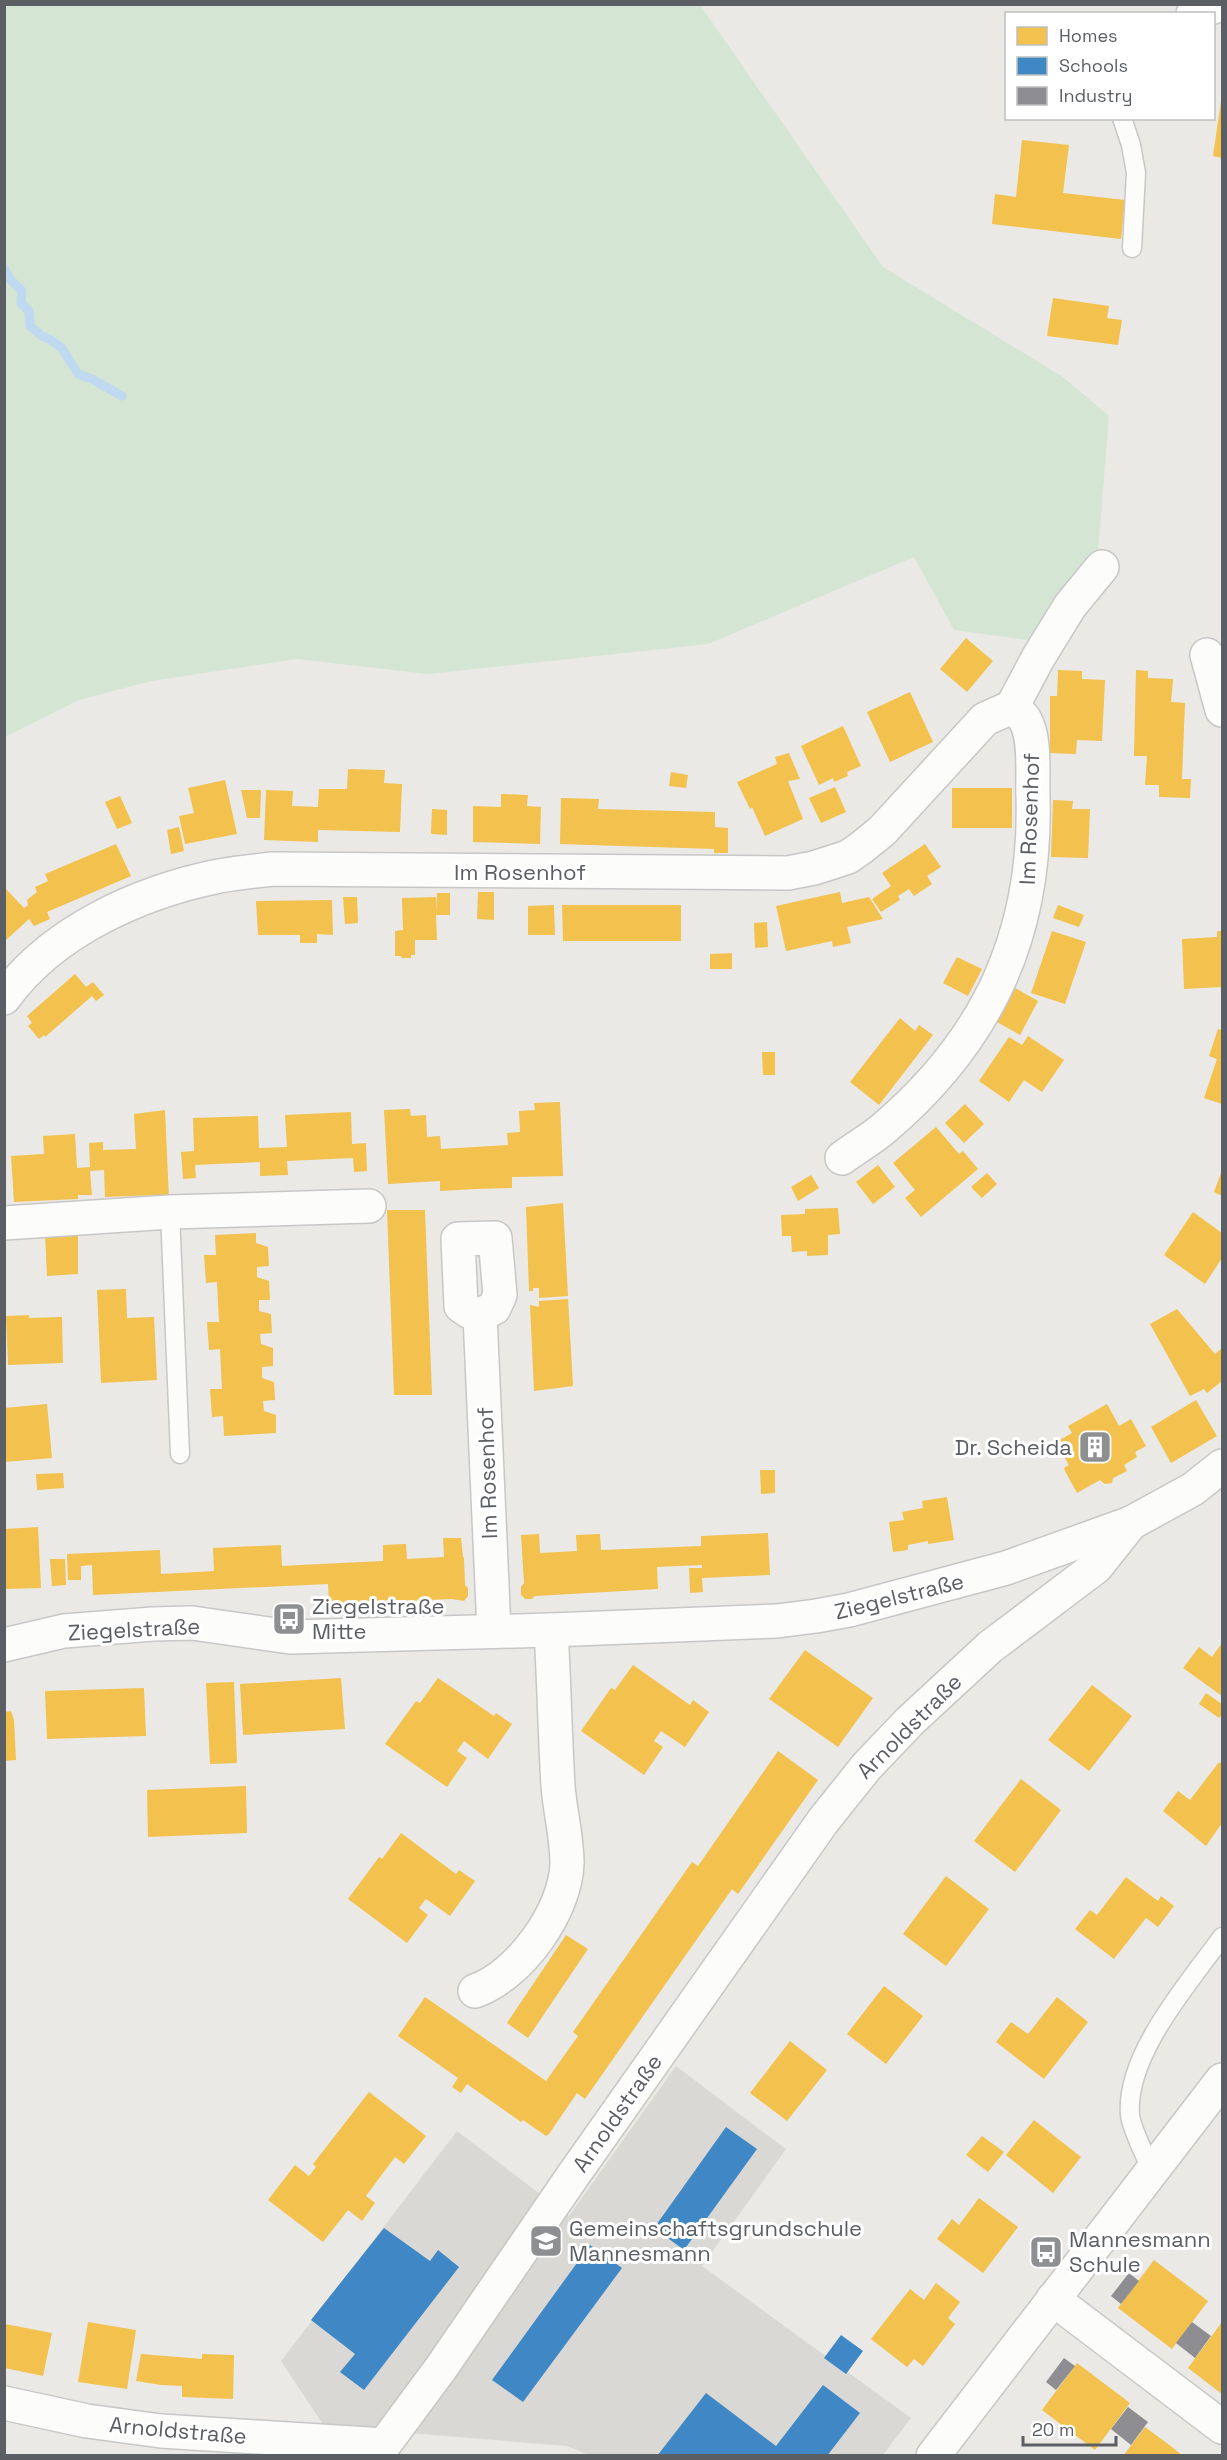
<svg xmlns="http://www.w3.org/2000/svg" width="1227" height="2460" font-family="'Space Grotesk',sans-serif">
	<rect width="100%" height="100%" fill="#eae9e5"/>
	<!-- education -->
	<path fill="#dad8d4" d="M676,2066L786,2149L702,2266L911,2418L883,2455H589L567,2446L324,2426L281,2361L457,2131L569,2216Z"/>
	<!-- green -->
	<path fill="#d4e5d3" d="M5,5H700L883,267L1063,377L1109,416L1097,564L1035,641L954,630L914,557L708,644L428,674L297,659L151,681L79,700L5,737Z"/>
	<!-- homes -->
	<path fill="#f2c14e" d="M1221,101L1222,102V158L1213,156Z
		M1022,140L1069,145L1063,193L1125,200L1121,239L992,224L995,194L1016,197Z
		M1053,298L1109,306L1107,318L1122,320L1118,345L1047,336Z
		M966,638L993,661L967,692L940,669Z
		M1058,670L1082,671V679L1105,680L1102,741L1077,740L1076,754L1050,753V696H1057Z
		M1136,670L1148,671V678L1173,679L1171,702L1185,703L1182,779H1191L1190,798L1159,797V785H1145L1147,756H1134Z
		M910,692L933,742L890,762L867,712Z
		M843,726L861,766L847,772L848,776L834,782L833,778L819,785L801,746Z
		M789,753L800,779L788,781L803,819L765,836L752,807L750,809L737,782L777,764L775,757Z
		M348,769L385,770L384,783L402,784L400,832L318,830V842L264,840L266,790L293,791L292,806L318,807L319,789H347Z
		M671,772L688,775L686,788L669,786Z
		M225,780L237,834L185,844L179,816L194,813L188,788Z
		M835,787L846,812L821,823L809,798Z
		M952,788H1012V828H952Z
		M241,790H261L260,818H247Z
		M501,794L528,795L527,806L541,807L540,844L473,842V806L501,807Z
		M120,796L132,823L117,829L105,802Z
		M561,798L599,799L598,809L715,812V827L728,828V853H714V849L560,844Z
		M1053,800L1073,801L1072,809H1090L1088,858L1051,857Z
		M432,809L447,810V835L431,834Z
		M179,827L184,851L171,854L167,830Z
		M116,844L131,876L47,912L50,919L34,926L29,919L6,940L4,938V887L24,908L28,905L27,900L37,892L35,887L48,881L45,874Z
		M925,844L941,867L927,876L932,884L914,896L909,889L898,896L900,900L881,912L872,899L891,886L882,873Z
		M478,892H494V920L477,919Z
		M840,892L842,903L869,897L883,919L847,927L851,943L833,947L832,941L786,951L776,906Z
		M437,893H450V915H436L437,940H415V955H411V958H402L401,956H395V931L403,930L402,898L436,897L437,911Z
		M343,897H357L358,923L345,924Z
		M332,900L333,935L317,934V943H300V935H258L256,901Z
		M554,905L555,935H528V906Z
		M562,905H681V941H563Z
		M1058,905L1084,915L1079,927L1053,918Z
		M767,922L768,947L755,948L754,923Z
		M1052,931L1086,942L1065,1004L1031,993Z
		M1217,931H1222V987L1184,989L1182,939L1217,937Z
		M732,953V969H710V954Z
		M957,957L982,969L968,996L943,983Z
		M75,974L86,987L93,982L104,995L96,1001L92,996L45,1037L44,1035L39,1039L28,1026L32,1023L27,1016Z
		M1015,988L1038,1001L1020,1035L997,1022Z
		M900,1018L915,1031L919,1025L933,1035L879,1105L850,1082Z
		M1218,1029L1222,1030V1104L1204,1098L1217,1059L1209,1056Z
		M1028,1036L1064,1060L1042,1092L1024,1080L1009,1102L979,1081L1009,1037L1022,1045Z
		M762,1052H775V1075H763Z
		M560,1102L563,1176L512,1177V1188L476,1189L440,1191V1181L388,1184L384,1110L410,1109L411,1116L426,1115L427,1137L440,1136L441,1149L508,1145L507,1133L520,1132L519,1111L535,1110L534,1103Z
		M965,1104L984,1124L964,1143L945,1123Z
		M165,1110L169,1199H157V1195L105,1197L104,1170L90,1171L92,1195H78V1199L14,1202L11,1156L44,1154L43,1136L75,1134L77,1168L90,1167L89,1143L103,1142V1150L136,1149L134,1114Z
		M351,1112L352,1144L366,1143L367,1171L354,1172L353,1158L287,1161L288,1175L260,1176V1162L195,1165L196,1178L183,1179L181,1152L194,1151L193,1118L258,1116L259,1148L287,1147L285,1115Z
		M936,1127L959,1154L963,1151L978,1169L921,1217L905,1198L915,1190L893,1163Z
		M878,1165L895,1187L873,1204L856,1182Z
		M1222,1170V1196L1214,1192Z
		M987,1173L997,1184L982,1198L971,1187Z
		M811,1175L819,1188L798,1201L791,1187Z
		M563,1203L568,1296L539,1298V1288H533V1291H529L526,1207Z
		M838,1208L840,1234L828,1235V1255L807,1256V1251L792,1252L791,1236H782L781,1215L805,1214V1209Z
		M387,1210H425L432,1395H394Z
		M1193,1212L1222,1233V1258L1205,1284L1164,1255Z
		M78,1231V1274L47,1276L45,1233Z
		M256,1233V1243L268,1247L269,1266L257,1267V1277L269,1281L270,1300H259V1311L271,1314L272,1333L260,1334L261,1344L273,1348V1366L262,1367V1378L274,1382L275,1400L263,1401L264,1411L276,1415V1433L224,1436L223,1416L212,1417L210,1389H222L220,1349L209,1350L207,1322H219L217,1282L206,1283L204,1255H216L215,1235Z
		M126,1289L127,1318L154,1317L157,1380L101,1383L97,1290Z
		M568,1299L573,1386L534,1391L530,1305L539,1307V1301Z
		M1177,1309L1215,1354L1222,1348V1381L1207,1393L1204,1389L1190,1396L1150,1324Z
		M29,1315V1318L62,1317L63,1363L8,1365L6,1316Z
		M1196,1400L1217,1436L1171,1463L1151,1427Z
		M47,1404L52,1458L4,1462V1408Z
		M1107,1404L1119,1426L1131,1419L1146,1446L1135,1452L1137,1457L1124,1465L1127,1471L1113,1478L1112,1483L1105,1484L1100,1480L1077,1493L1066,1473L1064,1468L1069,1465L1056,1442L1072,1433L1068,1426Z
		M760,1470H775V1493L761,1494Z
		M63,1473L64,1488L37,1490L36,1474Z
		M947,1497L954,1540L928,1544V1541L908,1545V1550L893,1552L889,1522L904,1520L902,1512L923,1508L922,1501Z
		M38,1527L41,1588L4,1589V1529Z
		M768,1533L770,1575L702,1578L703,1592L690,1593L689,1568H702V1565L657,1567L658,1589L535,1596L532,1599H525L521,1595V1587L524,1583L521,1535L539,1534L540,1553L577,1551L576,1535L600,1534L601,1550L701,1546V1536Z
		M443,1538H461L463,1557H464L465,1585L468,1588V1596L464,1601L452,1599L329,1604L328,1584L93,1595L92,1565L81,1566V1580H68L67,1554L160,1550L161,1574L214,1571L213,1548L281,1545L282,1566L300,1565L383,1561V1545L406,1544L407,1559L444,1557Z
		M50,1559H65L66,1585L52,1586Z
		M1222,1643V1696L1183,1668L1199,1647L1212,1657Z
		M805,1650L873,1698L838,1747L769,1699Z
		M633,1665L690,1705L693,1700L709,1712L685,1747L661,1731L654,1741L663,1747L644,1775L581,1731L611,1688L615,1690Z
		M341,1678L345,1729L243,1735L240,1684Z
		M438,1678L494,1716L496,1713L512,1724L488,1759L464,1741L457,1751L467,1758L447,1787L385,1744L416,1701L420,1703Z
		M234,1682L237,1763L210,1764L206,1683Z
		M1092,1685L1132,1716L1089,1771L1048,1740Z
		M144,1688L146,1736L47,1739L45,1691Z
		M1206,1693L1222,1704V1714L1219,1718L1199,1704Z
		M11,1711L14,1720L16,1760L4,1761V1712Z
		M778,1751L818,1780L738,1894L732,1889L585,2099L577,2093L549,2134L546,2136L523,2120L521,2122L467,2084L461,2093L452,2087L458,2078L398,2036L425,1997L546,2081L578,2036L573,2032L692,1862L698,1866Z
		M1219,1762L1222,1764V1823L1206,1846L1163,1811L1178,1791L1190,1800Z
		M1021,1779L1061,1810L1015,1872L974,1841Z
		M246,1786L247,1833L148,1837L147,1790Z
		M401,1833L456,1874L459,1870L475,1881L450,1916L426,1899L419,1908L428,1915L407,1943L348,1899L379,1857L382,1859Z
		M946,1876L989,1909L946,1966L903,1934Z
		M1126,1877L1158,1901L1161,1896L1174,1906L1158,1927L1146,1918L1114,1959L1075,1929L1090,1910L1097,1915Z
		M566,1935L588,1949L528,2038L507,2023Z
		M884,1986L923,2016L886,2064L847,2034Z
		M1057,1997L1088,2022L1044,2079L996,2042L1011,2022L1028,2034Z
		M790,2041L827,2070L787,2121L750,2093Z
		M369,2092L426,2136L404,2164L395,2157L366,2196L375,2203L362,2221L348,2210L323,2242L268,2200L295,2165L309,2176L316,2167L313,2164Z
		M1034,2120L1081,2157L1053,2193L1006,2155Z
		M982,2136L1004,2152L988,2172L966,2155Z
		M979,2198L1018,2227L983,2273L937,2239L952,2219L959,2225Z
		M1154,2260L1208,2301L1172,2349L1118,2308Z
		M936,2283L960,2302L948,2318L955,2324L923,2366L914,2359L907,2367L871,2339L910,2289L924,2300Z
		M88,2322L136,2330L127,2389L78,2382Z
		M1222,2322V2394L1188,2368Z
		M5,2324L52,2333L43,2376L5,2368Z
		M141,2354L202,2359V2354L234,2355L233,2399L182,2397V2386L161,2385L136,2381Z
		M1077,2363L1130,2403L1095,2450L1042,2410Z
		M1145,2427L1172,2447L1183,2456H1123Z"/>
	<!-- schools -->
	<path fill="#3f88c5" d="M726,2127L757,2149L684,2250L654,2228Z
		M384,2228L430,2261L438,2250L459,2267L364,2390L340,2372L355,2354L311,2320Z
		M590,2245L622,2268L523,2402L492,2380Z
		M841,2335L863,2351L846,2374L824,2358Z
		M823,2385L860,2413L827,2456H657L706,2393L776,2446Z"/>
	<!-- industry -->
	<path fill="#8d8d92" d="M1129,2273L1139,2281L1121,2304L1111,2296Z
		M1192,2322L1211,2336L1195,2358L1176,2343Z
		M1064,2358L1075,2366L1056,2390L1046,2382Z
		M1128,2407L1148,2422L1131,2445L1111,2429Z"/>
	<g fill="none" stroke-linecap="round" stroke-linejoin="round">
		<!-- stream -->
		<path stroke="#bed9f0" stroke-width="9" d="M4,268L10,279L22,291L21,303L29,311L30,326L42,336L51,340L62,348L78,374L92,379L122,396"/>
		<!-- lane casing -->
		<g stroke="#c7c7c7" stroke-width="21">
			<path id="lane" d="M1122,118L1131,145L1136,173L1132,248
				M170,1212L180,1454
				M1152,2171C1146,2157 1131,2128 1130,2115C1125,2055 1189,1983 1222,1937"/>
		</g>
		<!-- street casing -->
		<g stroke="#c7c7c7" stroke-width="36">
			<path id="street" d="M1193,14L1222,4
				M1207,655L1222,710
				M4,998C52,931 140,892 219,876C237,873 255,871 273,869L788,873L814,868L848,857L861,848L882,831L985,719L1012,707L1038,658L1070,606L1102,567
				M842,1158C855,1148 870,1140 883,1129C988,1040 1037,934 1033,797C1032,776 1036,738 1025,720C1023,715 1016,711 1012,707
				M4,1223L170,1212L369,1206
				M480,1315L470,1312L461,1306L458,1239L495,1238L500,1295L494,1308L480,1315L494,1631
				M475,1991C520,1975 566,1911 567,1863C567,1838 560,1811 558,1786C555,1734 554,1682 551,1630
				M1053,2299L1222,2427
				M4,2403L87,2421L161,2431L384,2445L441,2368L572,2177L823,1821L867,1766L910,1721L990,1647L1096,1567L1131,1523"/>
		</g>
		<!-- secondary casing -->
		<g stroke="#c7c7c7" stroke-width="36">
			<path id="secondary" d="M4,1645L64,1631L153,1624L192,1623L290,1637L551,1630L777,1621L816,1616L849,1610L1006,1568L1131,1523L1193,1489L1222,1466
				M933,2456L1222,2080"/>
		</g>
		<!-- lane -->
		<use href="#lane" stroke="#fcfcfb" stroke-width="18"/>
		<!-- street -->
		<use href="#street" stroke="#fcfcfb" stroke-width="33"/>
		<!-- secondary -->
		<use href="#secondary" stroke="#fcfcfb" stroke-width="33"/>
	</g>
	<!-- icons -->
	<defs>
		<g id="building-square" transform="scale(1.725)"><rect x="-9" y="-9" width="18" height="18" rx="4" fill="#8d8f90" stroke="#fff"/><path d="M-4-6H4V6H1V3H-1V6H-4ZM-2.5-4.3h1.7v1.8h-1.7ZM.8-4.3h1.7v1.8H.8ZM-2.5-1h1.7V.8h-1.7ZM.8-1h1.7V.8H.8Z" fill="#fff"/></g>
		<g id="bus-square" transform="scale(1.725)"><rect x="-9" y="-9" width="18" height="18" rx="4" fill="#8d8f90" stroke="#fff"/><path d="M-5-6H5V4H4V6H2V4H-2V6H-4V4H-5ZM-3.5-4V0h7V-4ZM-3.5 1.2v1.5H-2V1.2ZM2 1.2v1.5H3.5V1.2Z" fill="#fff"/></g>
		<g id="school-square" transform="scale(1.725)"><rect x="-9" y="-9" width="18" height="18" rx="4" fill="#8d8f90" stroke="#fff"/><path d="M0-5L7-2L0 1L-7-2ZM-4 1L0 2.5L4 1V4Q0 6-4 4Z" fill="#fff"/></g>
	</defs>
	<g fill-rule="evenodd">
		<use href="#building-square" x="1095" y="1447"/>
		<use href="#bus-square" x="289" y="1619"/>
		<use href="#school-square" x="546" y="2241"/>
		<use href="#bus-square" x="1046" y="2252"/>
	</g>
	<g text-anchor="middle" stroke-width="6" stroke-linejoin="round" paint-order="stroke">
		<!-- street labels -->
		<g font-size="22" fill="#5b5e62" stroke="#fff">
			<text transform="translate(1029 819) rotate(-88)" y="8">Im Rosenhof</text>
			<text x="520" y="880">Im Rosenhof</text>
			<text transform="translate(487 1473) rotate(-92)" y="8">Im Rosenhof</text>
			<text transform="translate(899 1596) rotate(-14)" y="8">Ziegelstraße</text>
			<text transform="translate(134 1629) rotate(-3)" y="8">Ziegelstraße</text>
			<text transform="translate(909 1726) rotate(-45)" y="8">Arnoldstraße</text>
			<text transform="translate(617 2113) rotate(-55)" y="8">Arnoldstraße</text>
			<text transform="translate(178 2430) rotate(5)" y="8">Arnoldstraße</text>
		</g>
		<!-- poi labels -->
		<g font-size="22" fill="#5b5e62" stroke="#fff" text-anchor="start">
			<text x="1072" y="1455" text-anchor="end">Dr. Scheida</text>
			<text x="312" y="1614">Ziegelstraße<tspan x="312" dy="25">Mitte</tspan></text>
			<text x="569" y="2236">Gemeinschaftsgrundschule<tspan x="569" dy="25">Mannesmann</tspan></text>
			<text x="1069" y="2247">Mannesmann<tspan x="1069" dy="25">Schule</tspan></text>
		</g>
	</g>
	<!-- border -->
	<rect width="1227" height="2460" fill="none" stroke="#5b5e62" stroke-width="12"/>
	<!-- legend -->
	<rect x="1005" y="12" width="210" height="108" fill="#ffffff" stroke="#bdbfc0" stroke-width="1.5"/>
	<rect x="1017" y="27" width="30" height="18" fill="#f2c14e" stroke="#bdbfc0" stroke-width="1.5"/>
	<text x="1059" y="42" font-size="18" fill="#5b5e62">Homes</text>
	<rect x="1017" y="57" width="30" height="18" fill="#3f88c5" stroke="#bdbfc0" stroke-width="1.5"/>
	<text x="1059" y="72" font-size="18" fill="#5b5e62">Schools</text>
	<rect x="1017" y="87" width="30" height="18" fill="#8d8d92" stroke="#bdbfc0" stroke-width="1.5"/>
	<text x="1059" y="102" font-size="18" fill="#5b5e62">Industry</text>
	<!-- scale -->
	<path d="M1023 2436v9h93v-9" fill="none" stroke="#5b5e62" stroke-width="3"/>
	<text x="1032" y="2436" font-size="18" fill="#5b5e62" stroke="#ffffff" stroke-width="4.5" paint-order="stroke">20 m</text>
</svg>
